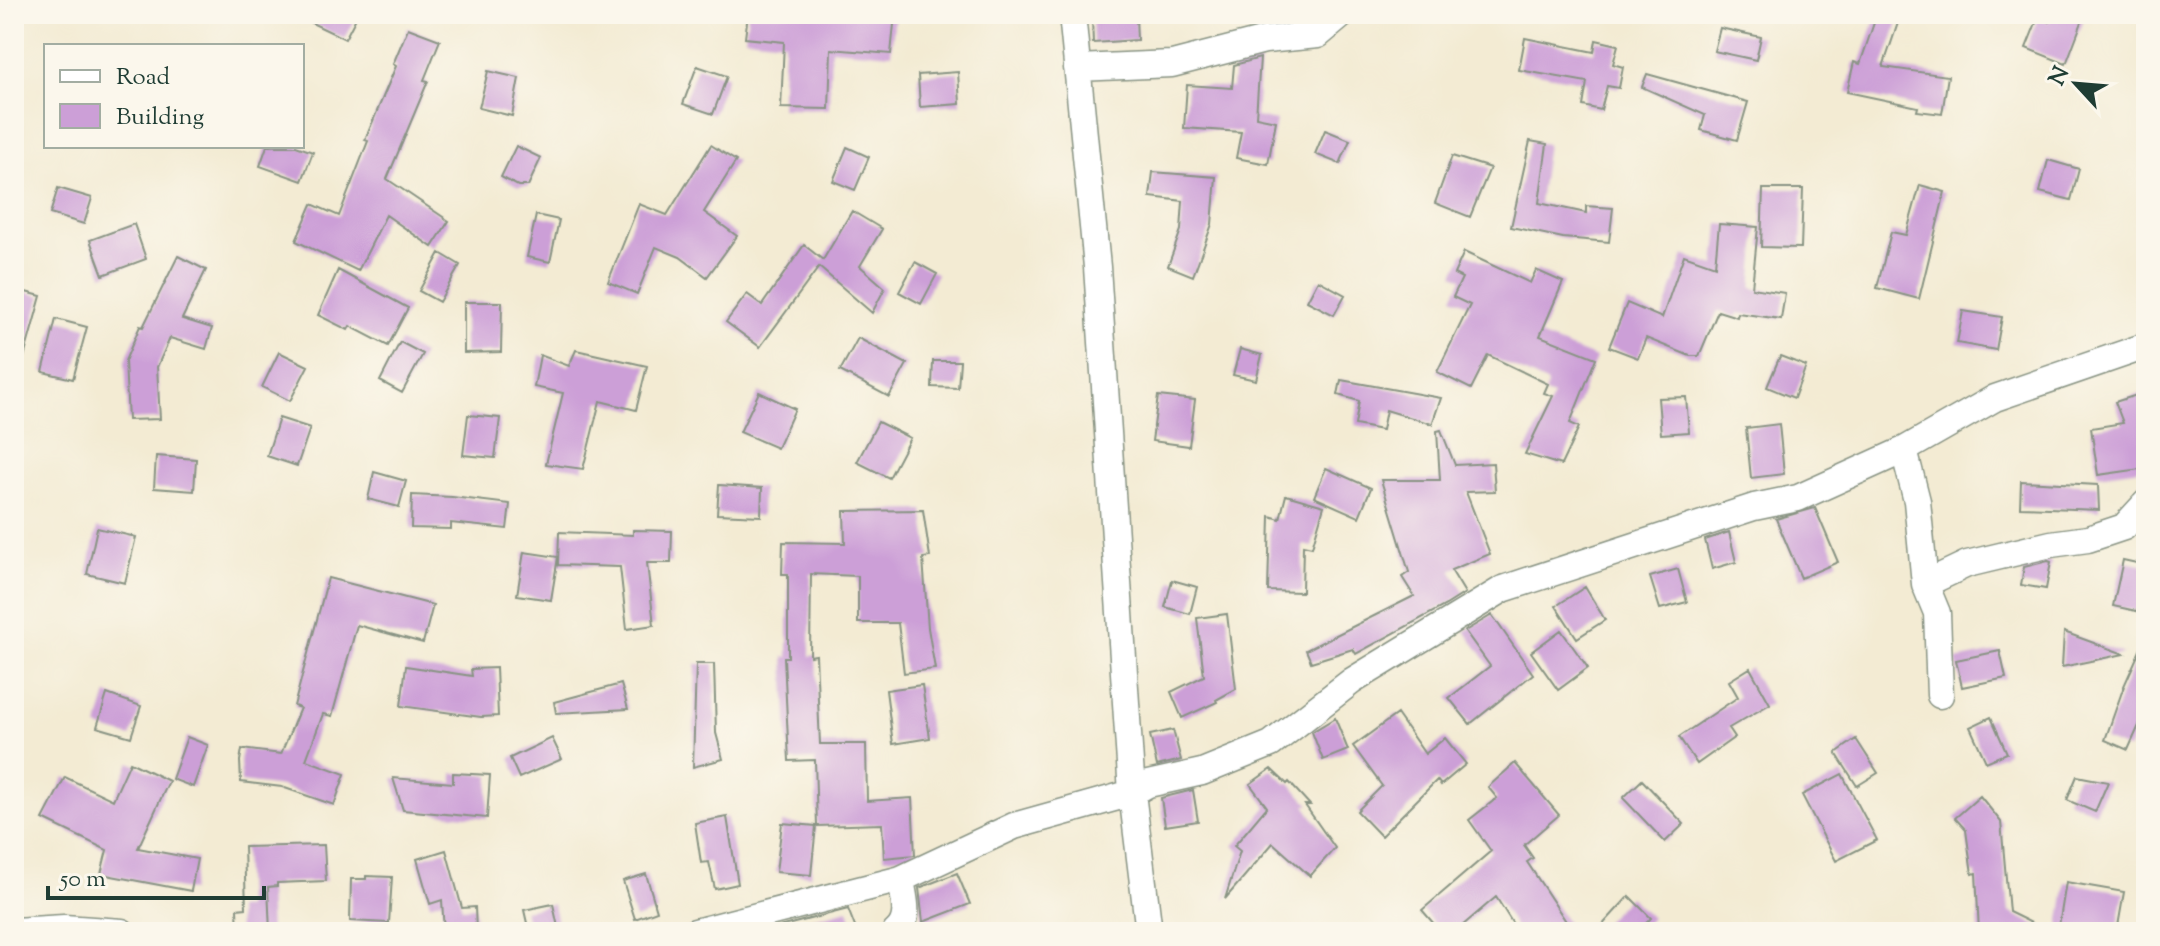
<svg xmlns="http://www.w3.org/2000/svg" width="2160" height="946" font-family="'Sorts Mill Goudy',serif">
	<rect width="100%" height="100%" fill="#fbf7ec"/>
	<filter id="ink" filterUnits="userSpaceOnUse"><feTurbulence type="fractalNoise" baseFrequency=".0125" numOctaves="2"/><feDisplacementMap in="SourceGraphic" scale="16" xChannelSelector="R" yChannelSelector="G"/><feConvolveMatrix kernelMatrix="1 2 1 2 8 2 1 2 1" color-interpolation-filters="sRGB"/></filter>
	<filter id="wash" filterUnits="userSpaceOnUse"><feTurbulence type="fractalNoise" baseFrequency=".006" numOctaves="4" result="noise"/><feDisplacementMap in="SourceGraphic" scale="32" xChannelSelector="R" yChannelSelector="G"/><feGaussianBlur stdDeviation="1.8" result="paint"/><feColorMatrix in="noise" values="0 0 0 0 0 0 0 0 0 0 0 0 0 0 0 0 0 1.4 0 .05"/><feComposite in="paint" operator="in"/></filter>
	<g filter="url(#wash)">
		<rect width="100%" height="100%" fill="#f3ebd3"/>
		<g id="blocks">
			<!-- building -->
			<path fill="#cc9fd7" d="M293,14H358L345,39Z
				M748,14H895L891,54L831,49L829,109L781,108L784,42L745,38Z
				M1877,14H1901L1883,67L1948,76L1942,114L1917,111L1918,107L1847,92L1854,62L1860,64Z
				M2050,14H2085L2066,64L2026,48L2038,18L2049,22Z
				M1136,16L1137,40L1093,43L1092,19Z
				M408,28L440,40L424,80L428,81L387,179L449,221L432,247L386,215L358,271L296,241L312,204L339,216L368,141L365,140L396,66L393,64Z
				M1720,28L1761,37L1756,60L1714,51Z
				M1525,38L1594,52L1596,40L1618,45L1613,64L1623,67L1619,88L1607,86L1601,110L1583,106L1587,82L1519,70Z
				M1260,58L1256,117L1276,121L1268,164L1236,158L1241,132L1184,128L1187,85L1232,88L1234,65Z
				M697,66L727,76L713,114L683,104Z
				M488,71L519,78L512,116L479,108Z
				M958,72L960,104L920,107L918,75Z
				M1647,74L1748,102L1737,140L1701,130L1705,115L1642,87Z
				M1325,130L1350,140L1340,164L1315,154Z
				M1530,141L1547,144L1539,203L1586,213V206L1613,208L1609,242L1563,238L1511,227Z
				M711,145L736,161L704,212L737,236L707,277L680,257L656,247L637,294L608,282L639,204L667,215Z
				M267,146H296L313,152L302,181L260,166Z
				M516,146L541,158L528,186H518L501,177Z
				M847,147L869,157L855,190L833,181Z
				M1452,156L1490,168L1470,217L1435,203Z
				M2048,160L2079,169L2071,200L2040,192Z
				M1153,172L1216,177L1212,224L1193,276L1168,266L1181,230L1183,201L1150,197Z
				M1920,185L1945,192L1919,299L1877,288L1891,232L1906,235Z
				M58,188L92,198L84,224L50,214Z
				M1763,189H1803L1801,248L1761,247Z
				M852,211L882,229L860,266L885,288L872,313L819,267L760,347L726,322L747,294L762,305L804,245L823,260Z
				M536,215L559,220L550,262L527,257Z
				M134,224L146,259L103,275L90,240Z
				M1719,224L1758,227L1752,288L1785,293L1781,319L1738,313L1737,317L1718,311L1699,356H1690L1646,338L1638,358L1609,347L1627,303L1662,318L1684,255L1715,266Z
				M1464,252L1530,283L1536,270L1563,282L1540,336L1596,358L1570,423L1579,427L1561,465L1525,454L1553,396L1544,393L1548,384L1488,355L1471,389L1437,372L1470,305L1453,297L1462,278L1454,274Z
				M440,253L460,265L439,302L419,291Z
				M178,256L206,270L182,319L212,328L206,349L170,338L157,367L160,419L128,420L125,361L140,326L143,327Z
				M915,262L937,274L921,304L899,292Z
				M338,270L408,308L388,346L350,326L348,330L318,315Z
				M1318,280L1345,295L1334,315L1307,301Z
				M14,289L41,296L21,368L14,367Z
				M464,302H502L501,352L464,353Z
				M1963,311L2002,317L1996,350L1957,343Z
				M56,319L87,327L73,379L43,372Z
				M858,338L907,364L889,397L840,371Z
				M400,342L423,354L402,393L380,381Z
				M1240,349L1262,355L1256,380L1233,375Z
				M576,350L647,366L636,410L600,401L583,469L546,464L563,393L534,387L540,355L569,366Z
				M279,352L308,366L290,401L262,387Z
				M1780,356L1806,366L1794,398L1767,387Z
				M933,361H960L958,388L932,387Z
				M1341,380L1441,398L1432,424L1386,410L1382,430L1355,425L1359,401L1338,395Z
				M759,392L795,409L777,448L740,432Z
				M2146,392V478H2144L2140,469L2098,475L2091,428L2123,423L2115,402Z
				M1158,396L1195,400L1189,446L1152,441Z
				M1686,397L1689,432L1661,434L1658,398Z
				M468,415L500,418L495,458L463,455Z
				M279,418L310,428L297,466L267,456Z
				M878,422L910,438L889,478L857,462Z
				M1779,424L1784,474L1751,478L1746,428Z
				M1441,430L1455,465L1493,463L1495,491L1466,492L1490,554L1451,570L1465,593L1446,605L1356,654L1353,649L1311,662L1306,650L1414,596L1402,577L1409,572L1381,480H1440L1437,431Z
				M156,456L196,459L194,491L154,488Z
				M1326,468L1371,488L1359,517L1314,497Z
				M374,472L406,481L399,507L368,499Z
				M2021,481L2098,485L2099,510L2020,507Z
				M719,485L762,488L761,516L717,514Z
				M412,495L452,497L510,504L507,529L451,523V529L411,528Z
				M1286,495L1324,506L1312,547L1303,545L1302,592L1268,591L1270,516L1280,519Z
				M1815,508L1838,562L1801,578L1776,519Z
				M923,510L930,557L923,558L928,628L935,669L904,673L898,623H858V576L811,574L810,656L816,655L820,744H866L867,801L912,798L915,855L884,858L882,824L817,826L815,760L789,761L784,657H788V574H782L783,542L845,543L844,511Z
				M97,528L136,537L125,583L87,574Z
				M633,530L672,531L671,563H647L654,625L627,629L620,567L558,565L559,532L633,535Z
				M1729,532L1736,562L1712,569L1705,540Z
				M524,552L558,557L551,600L517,595Z
				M2123,560L2146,565V588L2141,612L2113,606Z
				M2048,561L2051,562L2046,589L2021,585L2024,567Z
				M1678,569L1687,602L1660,609L1650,577Z
				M328,578L433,605L423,643L357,625L332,716L323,714L306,760L345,774L334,805L282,787L241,782L240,761L242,749L281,754L300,708L294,706Z
				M1172,580L1197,587L1190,614L1165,607Z
				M1585,587L1605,620L1577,638L1556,606Z
				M1227,614L1236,689L1216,700L1217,702L1182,718L1171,692L1204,676L1197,618Z
				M1492,615L1533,674L1470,724L1449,698L1490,666L1465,631Z
				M1561,630L1588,668L1558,690L1531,652Z
				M2064,632L2124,654L2062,667Z
				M2146,637V710L2128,750L2105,740L2124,686Z
				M2000,651L2006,678L1962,687L1956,660Z
				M696,664H714L716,733L723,759L693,767Z
				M406,666L472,676L471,669L496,668L498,716L481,717L401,706Z
				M1750,668L1770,704L1729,728L1735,737L1697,764L1679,737L1738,697L1729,681Z
				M621,684L628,709L556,713L554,702Z
				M922,685L930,738L893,744L886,690Z
				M107,694L141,706L131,737L97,727Z
				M1397,714L1425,754L1445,738L1466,764L1441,785L1437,780L1381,836L1357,811L1382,786L1353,746Z
				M1991,717L2007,753L1986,762L1970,727Z
				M1335,718L1348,750L1323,760L1312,732Z
				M1173,730L1181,760L1157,766L1150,735Z
				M187,737L208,745L193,787L172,779Z
				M552,738L562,759L519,778L510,758Z
				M1856,739L1878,773L1857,786L1836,753Z
				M130,762L169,781L138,848L197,859L191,891L101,874L107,850L43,819L65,777L113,800Z
				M1515,763L1559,815L1524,845L1533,858L1527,862L1573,932H1518L1496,897L1455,932H1441L1422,910L1491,851L1469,820L1497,798L1488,787Z
				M1271,769L1287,784L1289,782L1310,805H1305L1335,848L1310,876L1273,843L1225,899L1240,851L1234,846L1267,807L1250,784Z
				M453,773L490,775L487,818L403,810L393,778L453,783Z
				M1842,774L1877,840L1836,861L1802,795Z
				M2077,776L2108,782L2095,812L2067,800Z
				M1642,780L1684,824L1665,842L1623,798Z
				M1193,790L1198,821L1165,826L1161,798Z
				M1980,796L2001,822L2009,912L2050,932H1979L1976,873L1972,874L1966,830L1955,818Z
				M727,817L738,884L715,889L709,862L701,863L695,823Z
				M782,823L816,826L811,875L776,872Z
				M324,845L326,881L277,883V886L268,887L270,932H238L237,909L246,908L244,847Z
				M446,850L462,908L475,907L476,932H444L442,900L430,904L417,859Z
				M957,873L970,904L923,922L919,888Z
				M646,874L657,911L635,919L623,881Z
				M366,876L392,877L389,923L350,921L351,879H366Z
				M2066,882L2124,892L2117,932H2058Z
				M1629,896L1651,918L1638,932H1596Z
				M553,904L559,932H529L524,910Z
				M848,909L857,932H760Z"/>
		</g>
	</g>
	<g filter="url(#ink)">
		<use href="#blocks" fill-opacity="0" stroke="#899484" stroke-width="2"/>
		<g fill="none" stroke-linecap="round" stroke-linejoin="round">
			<!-- street casing -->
			<g stroke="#899484" stroke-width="29">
				<path id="street" d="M1072,14L1097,267L1132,793L1149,932
					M1077,68L1172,64L1265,40L1318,35L1343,14
					M1904,450L1917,501L1925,584L1967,564L2051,544L2088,539L2124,527L2146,503
					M1925,584L1937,613L1940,695
					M14,931L64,928L122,932
					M695,932L901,879L1014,826L1132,793L1148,784L1202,772L1271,744L1352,681L1503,589L1754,507L1798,498L1904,450L1995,398L2146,346
					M896,932C912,919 903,896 901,879"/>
			</g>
			<!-- street -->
			<use href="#street" stroke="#fff" stroke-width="26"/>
		</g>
	</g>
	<!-- margin -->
	<rect width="2160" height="946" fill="none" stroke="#fbf7ec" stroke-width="48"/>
	<!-- legend -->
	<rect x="44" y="44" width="260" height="104" fill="#fbf7ec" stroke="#a3ada2" stroke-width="2"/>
	<rect x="60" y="70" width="40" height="12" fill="#ffffff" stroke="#a3ada2" stroke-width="2"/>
	<text x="116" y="84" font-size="24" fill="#1f3d34">Road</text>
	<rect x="60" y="104" width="40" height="24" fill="#cc9fd7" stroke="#a3ada2" stroke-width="2"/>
	<text x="116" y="124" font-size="24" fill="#1f3d34">Building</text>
	<!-- north arrow -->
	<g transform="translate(2076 84) rotate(296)" stroke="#fbf7ec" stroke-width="6" paint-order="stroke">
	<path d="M0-6L14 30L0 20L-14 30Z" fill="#1f3d34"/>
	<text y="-12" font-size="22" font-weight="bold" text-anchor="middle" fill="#1f3d34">N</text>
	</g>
	<!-- scale -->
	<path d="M48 886v12h216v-12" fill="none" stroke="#1f3d34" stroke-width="4"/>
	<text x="60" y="886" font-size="24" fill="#1f3d34" stroke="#fbf7ec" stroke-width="6" paint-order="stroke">50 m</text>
</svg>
